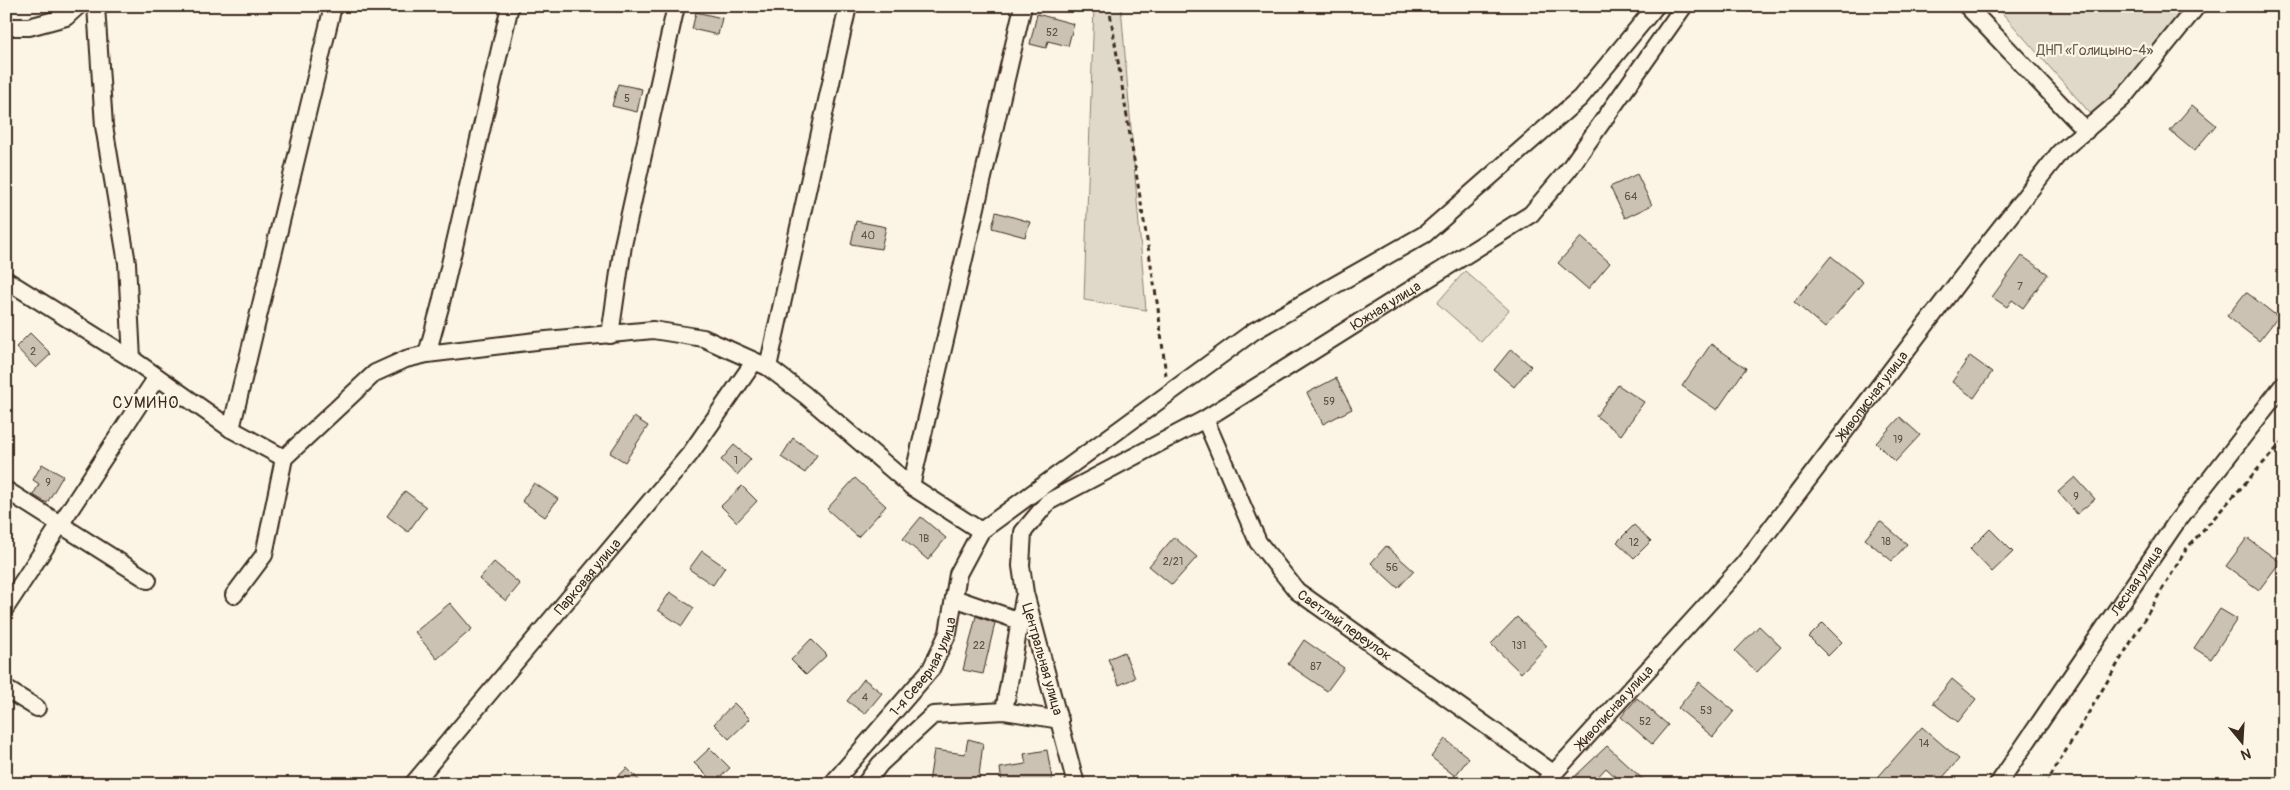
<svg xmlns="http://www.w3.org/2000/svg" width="2290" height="790" font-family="Pangolin,sans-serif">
	<rect width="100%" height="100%" fill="#fcf5e5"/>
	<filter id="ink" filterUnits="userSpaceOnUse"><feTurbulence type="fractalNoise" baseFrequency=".02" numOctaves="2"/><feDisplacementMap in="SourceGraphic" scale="10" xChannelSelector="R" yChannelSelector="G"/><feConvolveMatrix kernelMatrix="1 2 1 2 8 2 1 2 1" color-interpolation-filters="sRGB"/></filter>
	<g filter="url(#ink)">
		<!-- green -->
		<path fill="#e0d8c8" stroke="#8e8173" d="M1094,6H1121L1146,310L1084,300Z
			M1996,6H2185L2097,121Z
			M1465,271L1509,310L1481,342L1437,303Z"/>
		<!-- building -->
		<path fill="#ccc2b3" stroke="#3b2a1e" d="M696,12L722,18L718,35L692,29Z
			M1037,14L1074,24L1068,46L1048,41L1046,48L1030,44Z
			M618,84L642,89L637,112L612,106Z
			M2192,105L2216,125L2194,151L2170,131Z
			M1637,174L1652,205L1625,218L1610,187Z
			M996,212L1030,222L1025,237L992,228Z
			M856,221L886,227L881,249L851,244Z
			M1581,237L1610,263L1588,289L1558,263Z
			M1831,256L1863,282L1825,328L1794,302Z
			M2022,256L2048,274L2023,308L2012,300L2007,307L1992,297Z
			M2246,292L2278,317L2259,341L2227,316Z
			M30,333L51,354L36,368L16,347Z
			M1711,344L1746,368L1717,410L1682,386Z
			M1511,349L1531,366L1514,387L1494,370Z
			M1970,356L1992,372L1974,398L1952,382Z
			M1336,378L1352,409L1323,424L1307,393Z
			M1618,385L1644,402L1621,435L1596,416Z
			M634,417L648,426L625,462L610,453Z
			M1900,417L1920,435L1895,462L1876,443Z
			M793,438L817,455L805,473L781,457Z
			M734,445L751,459L737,475L721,460Z
			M42,464L63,476L47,503L33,495L39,484L33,480Z
			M2075,477L2095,499L2077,514L2058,492Z
			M855,478L886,506L858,537L827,509Z
			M534,483L558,499L545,517L522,501Z
			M742,486L757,501L737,522L721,506Z
			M405,491L426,507L408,532L387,516Z
			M921,517L946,538L928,560L903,539Z
			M1880,521L1907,544L1892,561L1865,539Z
			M1634,525L1651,541L1634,558L1617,542Z
			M1990,529L2013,552L1992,572L1970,549Z
			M1174,537L1197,557L1172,585L1149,566Z
			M2247,538L2280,562L2259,590L2226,566Z
			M1386,546L1414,571L1398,588L1371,563Z
			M702,551L725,567L713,585L689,569Z
			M494,562L520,584L506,601L479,579Z
			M670,592L694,608L682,626L658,610Z
			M450,603L472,629L437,659L415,632Z
			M2220,609L2237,619L2211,659L2194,648Z
			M976,616L995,623L983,674L963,670Z
			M1517,617L1547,646L1521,673L1491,644Z
			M1823,623L1842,642L1828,656L1809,637Z
			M1759,626L1781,647L1757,672L1735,651Z
			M811,639L827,655L806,675L791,660Z
			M1304,640L1344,668L1327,691L1288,664Z
			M1124,652L1135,678L1119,685L1108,659Z
			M864,679L882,693L865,714L847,701Z
			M1952,679L1976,699L1958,722L1933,703Z
			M1699,682L1734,711L1713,737L1678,708Z
			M1637,698L1668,725L1652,744L1621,717Z
			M734,703L750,719L729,739L714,724Z
			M1922,727L1959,759L1937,784H1872Z
			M968,739L983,743L978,784L929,782L934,750L965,754Z
			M1445,739L1469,758L1455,776L1431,757Z
			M1607,746L1648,784H1623L1606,768L1591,784H1567Z
			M710,748L730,768L714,783L694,763Z
			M1047,750L1053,784H1002L1000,768L1026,764L1024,754Z
			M627,768L643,784H610Z"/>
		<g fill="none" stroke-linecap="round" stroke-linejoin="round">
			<!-- minor casing -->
			<g stroke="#3b2a1e" stroke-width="20">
				<g id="minor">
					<path d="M96,6L104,126L127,263L132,359"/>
					<path d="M1967,6L2086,131"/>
					<path d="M6,27H29L66,17L78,6"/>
					<path d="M6,280L132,359L231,429L284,458"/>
					<path d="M610,335L623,245L676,6"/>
					<path d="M427,354L440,307L510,6"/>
					<path d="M768,367L848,6"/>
					<path id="s1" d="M1205,419L1258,542L1297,591L1553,773"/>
					<path d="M231,429L333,6"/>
					<path d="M911,486L1023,6"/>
					<path d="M6,490L148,580"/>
					<path d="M234,595L264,555L284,458L375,373L406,359L427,354L536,341L653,330L703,338L768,367L805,395L911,486L981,531L1254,331L1425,234L1580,98L1656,6"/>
					<path d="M954,598L1020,621"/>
					<path d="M6,607L157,377"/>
					<path d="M6,689L37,708"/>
					<path d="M1004,711L1024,598"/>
					<path id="s2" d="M413,784L690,454L754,362"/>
					<path id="s3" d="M832,784L931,669L948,633L958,574L981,531"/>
					<path d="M865,784L880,764L933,715L1004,711L1060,720"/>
					<path id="s4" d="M1076,784L1025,593L1021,566L1023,532L1048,502L1205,419L1531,214L1569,169L1684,6"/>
					<path id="s5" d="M1544,784L1743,565L1975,260L2060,152L2122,99L2197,6"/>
					<path id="s6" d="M1998,784L2175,524L2284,384"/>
				</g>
			</g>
			<!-- path -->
			<path stroke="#3b2a1e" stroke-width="3" stroke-dasharray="5 4" stroke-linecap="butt" d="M1109,6L1158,308L1166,376
				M2046,784L2187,548L2284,440"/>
			<!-- minor -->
			<use href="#minor" stroke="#fcf5e5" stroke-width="16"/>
		</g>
	</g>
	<g text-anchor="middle" stroke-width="4.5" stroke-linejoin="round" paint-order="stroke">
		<!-- number labels -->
		<g font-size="11" fill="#5f5043">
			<text x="1052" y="36">52</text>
			<text x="627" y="102">5</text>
			<text x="1631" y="200">64</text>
			<text x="868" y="239">40</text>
			<text x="2020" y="290">7</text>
			<text x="33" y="355">2</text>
			<text x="1329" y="405">59</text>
			<text x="1898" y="443">19</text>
			<text x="736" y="464">1</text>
			<text x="48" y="486">9</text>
			<text x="2076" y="500">9</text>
			<text x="924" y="542">1В</text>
			<text x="1886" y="545">18</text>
			<text x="1634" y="546">12</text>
			<text x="1173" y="565">2/21</text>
			<text x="1392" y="571">56</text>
			<text x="979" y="649">22</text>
			<text x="1519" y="649">131</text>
			<text x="1316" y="670">87</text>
			<text x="865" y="701">4</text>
			<text x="1706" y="714">53</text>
			<text x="1645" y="725">52</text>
			<text x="1924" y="747">14</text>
		</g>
		<!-- park labels -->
		<g font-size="14" fill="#645648" stroke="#fcf5e5">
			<text x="2095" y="55">ДНП «Голицыно-4»</text>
		</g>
		<!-- street labels -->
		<g font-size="14" fill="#3b2a1e" stroke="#fcf5e5">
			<text dy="5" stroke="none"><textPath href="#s4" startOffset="689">Южная улица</textPath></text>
			<text dy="5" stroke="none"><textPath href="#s5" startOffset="509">Живописная улица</textPath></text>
			<text dy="5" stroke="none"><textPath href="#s2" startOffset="271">Парковая улица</textPath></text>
			<text dy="5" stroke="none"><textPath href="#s6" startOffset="246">Лесная улица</textPath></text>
			<text dy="5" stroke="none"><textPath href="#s1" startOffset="255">Светлый переулок</textPath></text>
			<text transform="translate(1043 659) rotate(74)" y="5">Центральная улица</text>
			<text dy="5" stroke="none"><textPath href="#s3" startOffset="150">1-я Северная улица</textPath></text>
			<text dy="5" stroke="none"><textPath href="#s5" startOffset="104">Живописная улица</textPath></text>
		</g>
		<!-- quarter labels -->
		<g font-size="16" letter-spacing="1" fill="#3b2a1e" stroke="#fcf5e5">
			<text x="146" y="408">СУМИНО</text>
		</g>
	</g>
	<!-- margin -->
	<rect width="2290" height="790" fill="none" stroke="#fcf5e5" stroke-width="25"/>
	<rect x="12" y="12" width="2265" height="765" fill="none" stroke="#3b2a1e" stroke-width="2" filter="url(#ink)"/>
	<!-- north arrow -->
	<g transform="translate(2242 742) rotate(162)" stroke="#fcf5e5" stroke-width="4" paint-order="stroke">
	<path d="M0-4L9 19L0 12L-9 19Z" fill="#3b2a1e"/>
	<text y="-8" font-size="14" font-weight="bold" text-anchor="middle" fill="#3b2a1e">N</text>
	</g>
</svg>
